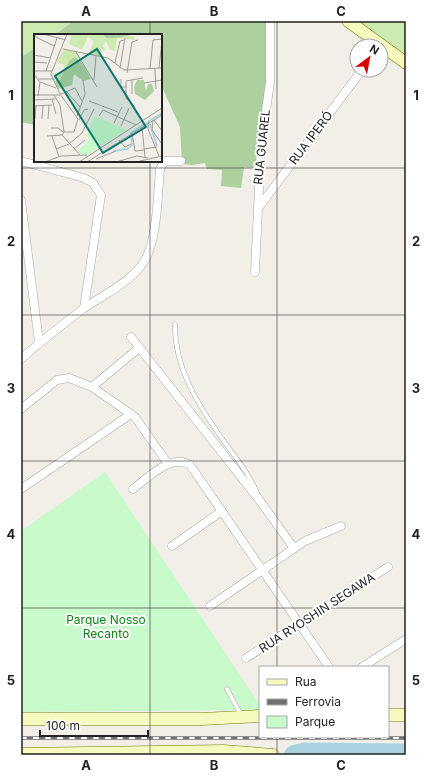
<svg xmlns="http://www.w3.org/2000/svg" width="427" height="776" font-family="Inter,sans-serif">
	<rect width="100%" height="100%" fill="#f2efe9"/>
	<!-- grass -->
	<path fill="#cdebb0" d="M21,21H74L54,35H35V48L22,57Z
		M357,21H406V58Z"/>
	<!-- forest -->
	<path fill="#add19e" d="M74,21H267L268,77L256,168L244,167L241,188L221,186L222,170L207,169L205,163L192,165L182,164L180,127L161,85V35H54Z
		M35,48V125L21,122V57Z"/>
	<!-- park -->
	<path fill="#c8facc" d="M105,472L260,705V710L21,712V531Z"/>
	<g fill="none" stroke-linecap="round" stroke-linejoin="round">
		<!-- river -->
		<path stroke="#aad3df" stroke-width="13" d="M290,755L292,752L304,749L406,750"/>
		<!-- lane casing -->
		<g stroke="#a9a9a9" stroke-width="5">
			<path id="lane" d="M175,324C174,367 198,405 223,440C235,457 249,473 257,493
				M227,689L241,715"/>
		</g>
		<!-- street casing -->
		<g stroke="#a9a9a9" stroke-width="9">
			<path id="street" d="M21,161L84,178L93,183L101,195L84,308
				M21,200L39,342
				M259,207L362,70
				M255,272L261,146L270,82V21
				M131,337L260,501L294,548
				M21,359C41,341 62,325 83,309C105,293 140,279 149,251C157,230 158,193 160,169L165,161H181
				M92,387L139,348
				M21,409L57,380L69,378L92,387L135,417L168,464
				M21,489L131,414
				M133,489C148,478 171,453 190,465L329,667
				M172,546L222,511
				M210,606L305,541L341,526
				M246,658L388,567
				M362,667L406,639"/>
		</g>
		<!-- secondary casing -->
		<g stroke="#707d05" stroke-width="13">
			<path id="secondary" d="M348,21L406,63
				M388,715H406
				M21,719H202L260,716
				M21,754L223,751L273,755"/>
		</g>
		<!-- lane -->
		<use href="#lane" stroke="#fff" stroke-width="4"/>
		<!-- street -->
		<use href="#street" stroke="#fff" stroke-width="8"/>
		<!-- secondary -->
		<use href="#secondary" stroke="#f7fabf" stroke-width="12"/>
		<!-- rail casing -->
		<g stroke="#707070" stroke-width="3.5">
			<path id="rail" d="M21,738H406"/>
		</g>
		<!-- rail -->
		<use href="#rail" stroke="#fff" stroke-width="2" stroke-dasharray="6" stroke-linecap="butt"/>
	</g>
	<!-- grid -->
	<path fill="none" stroke="#222" stroke-width="1" stroke-opacity="0.55" d="M150,21V35M277,21V667M150,161V755M21,168H406M21,315H406M21,461H406M21,608H406M277,737V755"/>
	<g text-anchor="middle" stroke-width="4" stroke-linejoin="round" paint-order="stroke">
		<!-- street labels -->
		<g font-size="12" fill="#222" stroke="#fff">
			<text transform="translate(311 138) rotate(-53)" y="4">RUA IPERÓ</text>
			<text transform="translate(262 147) rotate(-84)" y="4">RUA GUAREL</text>
			<text transform="translate(317 613) rotate(-33)" y="4">RUA RYOSHIN SEGAWA</text>
		</g>
		<!-- park labels -->
		<g font-size="12" fill="#0c8416" stroke="#fff">
			<text x="106" y="624">Parque Nosso<tspan x="106" dy="14">Recanto</tspan></text>
		</g>
	</g>
	<!-- overview -->
	<g transform="translate(34 34)">
		<rect width="128" height="128" fill="#f2efe9"/>
		<path d="M37,0H68L72,4L99,2L101,6L83,4L81,17L76,16L72,7L69,12L72,16H68L67,22L54,21L60,7L54,3L48,16L35,10ZM29,16L41,17L48,25L35,27L26,46L21,47L19,38L24,41L30,34V31L23,28Z" fill="#cdebb0"/>
		<path d="M68,0H102L83,4H72ZM40,23L46,26L57,45L49,47L40,40L38,51L24,55L21,47L26,46L35,27ZM103,46H110L112,57L114,50H118L120,57L111,66L101,60L100,53Z" fill="#add19e"/>
		<path d="M61,82L92,96L53,121L47,120L43,117L56,106L52,102Z" fill="#c8facc"/>
		<path fill="none" stroke="#aad3df" stroke-width="2" d="M116,90L123,112M79,117L93,115L98,111L97,99L128,79"/>
		<path fill="none" stroke="#9f9d99" stroke-width="1" d="M9,0L32,6M0,2L20,12M29,15L74,24L90,36L128,34M42,18L63,53M0,21L16,24M0,28L13,29M81,29L86,7L90,6M86,34L91,4M125,34L128,7M116,35L119,6L128,5M121,35L122,55M0,37H18M12,37L23,4M93,39L98,8L104,6M0,40L6,48L4,62M17,40L26,60L44,85L40,98H30L28,101L46,121M17,40L33,0M5,45H20M87,45V53H92M60,46L62,22M6,48L22,54M110,49L128,46M32,57L46,73M98,60V46M0,61H25L41,54L48,67M20,61L26,71L30,98M18,65L22,80M0,66L21,65M55,67L84,78M0,72L18,71M101,73L92,64V47L109,44M43,82L51,60L49,46M65,82L69,76L102,91M1,85L2,72M8,85L9,72M14,85L15,72M45,86L50,76L54,75M119,86L118,96L128,110M120,86L128,97M115,88L114,95L125,122M80,89L88,73M87,92L95,74M108,93L111,123M17,94H24L29,98M98,99L101,117L111,116M13,102L28,101M18,102L25,123M85,106L91,113L97,110M22,115L35,110L48,99L60,75M40,115L51,106M110,115L123,113M62,125L82,117M11,128L27,122L53,121M45,128L128,74M53,128L128,81M82,128L103,122L114,124M102,128L128,122"/>
		<path fill="#0f766e" fill-opacity="0.15" stroke="#0f766e" stroke-width="2" d="M63,15L112,93L69,119L21,42Z"/>
		<rect width="128" height="128" fill="none" stroke="#222" stroke-width="2"/>
	</g>
	<!-- border -->
	<rect width="427" height="776" fill="none" stroke="#ffffff" stroke-width="44"/>
	<!-- legend -->
	<rect x="259" y="666" width="130" height="72" fill="#ffffff" stroke="#a7a7a7"/>
	<rect x="267" y="679" width="20" height="6" fill="#f7fabf" stroke="#a7a7a7"/>
	<text x="295" y="686" font-size="12" fill="#222222">Rua</text>
	<rect x="267" y="699" width="20" height="6" fill="#707070" stroke="#a7a7a7"/>
	<text x="295" y="706" font-size="12" fill="#222222">Ferrovia</text>
	<rect x="267" y="716" width="20" height="12" fill="#c8facc" stroke="#a7a7a7"/>
	<text x="295" y="726" font-size="12" fill="#222222">Parque</text>
	<!-- north arrow -->
	<g transform="translate(369 58) rotate(32)"><circle r="19" fill="#ffffff" stroke="#a7a7a7"/>
	<path d="M0-3L7 15L0 10L-7 15Z" fill="#d40000"/>
	<text y="-6" font-size="11" font-weight="bold" text-anchor="middle" fill="#222222">N</text>
	</g>
	<!-- scale -->
	<path d="M40 730v6h108v-6" fill="none" stroke="#222222" stroke-width="2"/>
	<text x="46" y="730" font-size="12" fill="#222222" stroke="#ffffff" stroke-width="3" paint-order="stroke">100 m</text>
	<rect x="22" y="22" width="383" height="732" fill="none" stroke="#222" stroke-width="1.5"/>
	<g font-size="13" text-anchor="middle" font-weight="bold" fill="#222">
		<text x="86" y="16">A</text>
		<text x="214" y="16">B</text>
		<text x="341" y="16">C</text>
		<text x="11" y="100">1</text>
		<text x="416" y="100">1</text>
		<text x="11" y="246">2</text>
		<text x="416" y="246">2</text>
		<text x="11" y="393">3</text>
		<text x="416" y="393">3</text>
		<text x="11" y="539">4</text>
		<text x="416" y="539">4</text>
		<text x="11" y="685">5</text>
		<text x="416" y="685">5</text>
		<text x="86" y="770">A</text>
		<text x="214" y="770">B</text>
		<text x="341" y="770">C</text>
	</g>
</svg>
